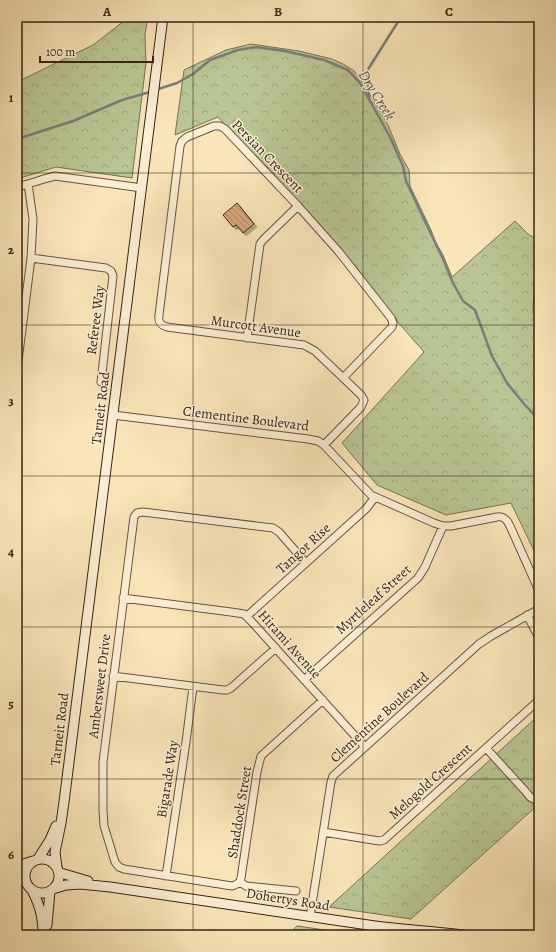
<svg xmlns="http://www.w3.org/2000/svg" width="556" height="952" font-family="Alegreya,serif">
	<defs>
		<pattern id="park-crowns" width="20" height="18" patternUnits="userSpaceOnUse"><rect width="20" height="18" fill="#b9c592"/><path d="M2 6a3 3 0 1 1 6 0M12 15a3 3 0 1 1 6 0" fill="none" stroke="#a0a97d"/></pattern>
		<pattern id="building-back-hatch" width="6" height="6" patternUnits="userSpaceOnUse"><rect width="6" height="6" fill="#dba77e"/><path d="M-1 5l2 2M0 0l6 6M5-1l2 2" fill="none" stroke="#b28866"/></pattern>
		<filter id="shadow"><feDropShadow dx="3" dy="3" stdDeviation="0" flood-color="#0004"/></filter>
	</defs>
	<rect width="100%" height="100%" fill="#f9e5b9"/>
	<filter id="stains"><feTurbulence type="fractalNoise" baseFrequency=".005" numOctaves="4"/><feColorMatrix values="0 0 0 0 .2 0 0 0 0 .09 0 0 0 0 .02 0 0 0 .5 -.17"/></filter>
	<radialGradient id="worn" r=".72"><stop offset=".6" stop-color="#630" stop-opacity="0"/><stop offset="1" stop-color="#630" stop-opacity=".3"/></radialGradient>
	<!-- park -->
	<path fill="url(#park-crowns)" stroke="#777454" d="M138,17H148L145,35L146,63L132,178L56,167L17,179V82L93,45L124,21Z
		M251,44L299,51L332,59L345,65L354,71L363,83L388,125L400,154L409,170L410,186L431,230L436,243L443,255L452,277L515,221L528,234L536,239L533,312L539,325V561L511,503L446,515L377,485L342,443L424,352L218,117L175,135L184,70L226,50Z
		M539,715V804L411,919L329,907Z
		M297,926H298L357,935H287Z"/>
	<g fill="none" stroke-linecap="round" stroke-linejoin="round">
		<!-- stream -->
		<path stroke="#787f7a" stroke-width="2.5" d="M155,90L177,83L193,74L210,60L238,50L256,47L285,51L324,60L348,70L360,83L390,137L403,166L406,181L422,215L443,259L453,283L463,301L475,310L492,356L507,383L525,405L539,420
			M369,98L367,71L401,17
			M17,139L73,121L122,100L150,92"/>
	</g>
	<!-- building -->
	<path fill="url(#building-back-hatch)" stroke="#352417" filter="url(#shadow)" d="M237,203L254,224L243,233L236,225L233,227L223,215Z"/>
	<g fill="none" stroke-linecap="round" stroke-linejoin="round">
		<!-- street casing -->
		<g stroke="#665440" stroke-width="9">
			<path id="street" d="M17,187C30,184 42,179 55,176L142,188
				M31,258L106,268L111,271L113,276L101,382
				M247,338L260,244L263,240L298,206
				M17,369L31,258L33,219L28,184
				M113,415L308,439L318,441L324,445L371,495L434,523L443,526H451L497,517C504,516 507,520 510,526L539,591
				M324,445L361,407L364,400L361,395L315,351L304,345L167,327C160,325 158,322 159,315L180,146L182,141L187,137L214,126H220L225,129L298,206L339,252L391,318L393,323L392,327L343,378
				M123,598L231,612L244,614L252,622L365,747
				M527,615L539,638
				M247,616L366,509L375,497
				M113,676L215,689L223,690H227L231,688L276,648
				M304,680L418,578L425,567L443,526
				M486,748L527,793L530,797L539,802
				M323,832L373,840L380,841L384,840L539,700
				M166,876L186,742L193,687
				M240,882L235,885L232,886L124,869L119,867L115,862L104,826L103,810V762L134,517L137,513L143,512L273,528L279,532L306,563
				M240,882L241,878L257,772L261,756L323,700
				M240,882L246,886L296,891
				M310,917L331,782L333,776L479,644L491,636L539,609"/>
		</g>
		<!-- secondary casing -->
		<g stroke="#352417" stroke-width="11">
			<path id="secondary" d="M25 876a17 17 0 1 1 34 0a17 17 0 1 1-34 0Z
				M38,859L50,840L56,826
				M17,866L33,861
				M57,867L55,852L61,823L64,802L163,17
				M59,873L64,874L88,881
				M53,889L66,885L80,884L110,887L375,926C404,930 434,931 463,935
				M32,890C40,906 43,917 43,935
				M47,925L50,891"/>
		</g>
		<!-- street -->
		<use href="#street" stroke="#fbeed2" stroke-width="7"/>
		<!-- secondary -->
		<use href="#secondary" stroke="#fbeed2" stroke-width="9"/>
	</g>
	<!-- grid -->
	<path fill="none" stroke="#352417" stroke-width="1" stroke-opacity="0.55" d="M193,17V935M363,17V935M17,173H539M17,325H539M17,476H539M17,627H539M17,779H539"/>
	<g text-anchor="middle" stroke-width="3" stroke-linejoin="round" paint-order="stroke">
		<!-- street labels -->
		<g font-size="14" fill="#352417" stroke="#fbeed2">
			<text transform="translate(268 156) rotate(46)" y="5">Persian Crescent</text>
			<text transform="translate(95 320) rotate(-83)" y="5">Referee Way</text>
			<text transform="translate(256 326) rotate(8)" y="5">Murcott Avenue</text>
			<text transform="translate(100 408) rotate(-83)" y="5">Tarneit Road</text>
			<text transform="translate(246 418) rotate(7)" y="5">Clementine Boulevard</text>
			<text transform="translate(303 548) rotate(-42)" y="5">Tangor Rise</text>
			<text transform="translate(373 599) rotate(-42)" y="5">Myrtleleaf Street</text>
			<text transform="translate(290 644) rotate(48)" y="5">Hirami Avenue</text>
			<text transform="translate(99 686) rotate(-83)" y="5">Ambersweet Drive</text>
			<text transform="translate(379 717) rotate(-42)" y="5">Clementine Boulevard</text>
			<text transform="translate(59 729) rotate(-83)" y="5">Tarneit Road</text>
			<text transform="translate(167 779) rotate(-81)" y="5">Bigarade Way</text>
			<text transform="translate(430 781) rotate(-42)" y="5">Melogold Crescent</text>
			<text transform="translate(239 812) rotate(-81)" y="5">Shaddock Street</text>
			<text transform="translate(288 899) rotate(9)" y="5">Dohertys Road</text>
		</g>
		<!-- water labels -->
		<g font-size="15" font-style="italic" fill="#575249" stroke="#fbeed2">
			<text transform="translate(377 95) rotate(58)" y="5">Dry Creek</text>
		</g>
	</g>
	<!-- margin -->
	<rect width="556" height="952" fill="none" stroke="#f9e5b9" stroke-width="44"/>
	<!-- scale -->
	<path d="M40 56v6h113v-6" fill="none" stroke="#352417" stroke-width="2"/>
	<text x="46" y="56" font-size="12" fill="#352417" stroke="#fbeed2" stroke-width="3" paint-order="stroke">100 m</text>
	<rect x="22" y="22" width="512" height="908" fill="none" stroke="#352417" stroke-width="1.5"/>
	<g font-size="13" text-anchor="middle" font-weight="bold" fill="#352417">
		<text x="107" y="16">A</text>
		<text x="278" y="16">B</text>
		<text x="449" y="16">C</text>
		<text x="11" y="102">1</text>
		<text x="11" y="254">2</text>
		<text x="11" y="405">3</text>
		<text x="11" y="556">4</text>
		<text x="11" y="708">5</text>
		<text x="11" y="859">6</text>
	</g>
	<rect width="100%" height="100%" filter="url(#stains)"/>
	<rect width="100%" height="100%" fill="url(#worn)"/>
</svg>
